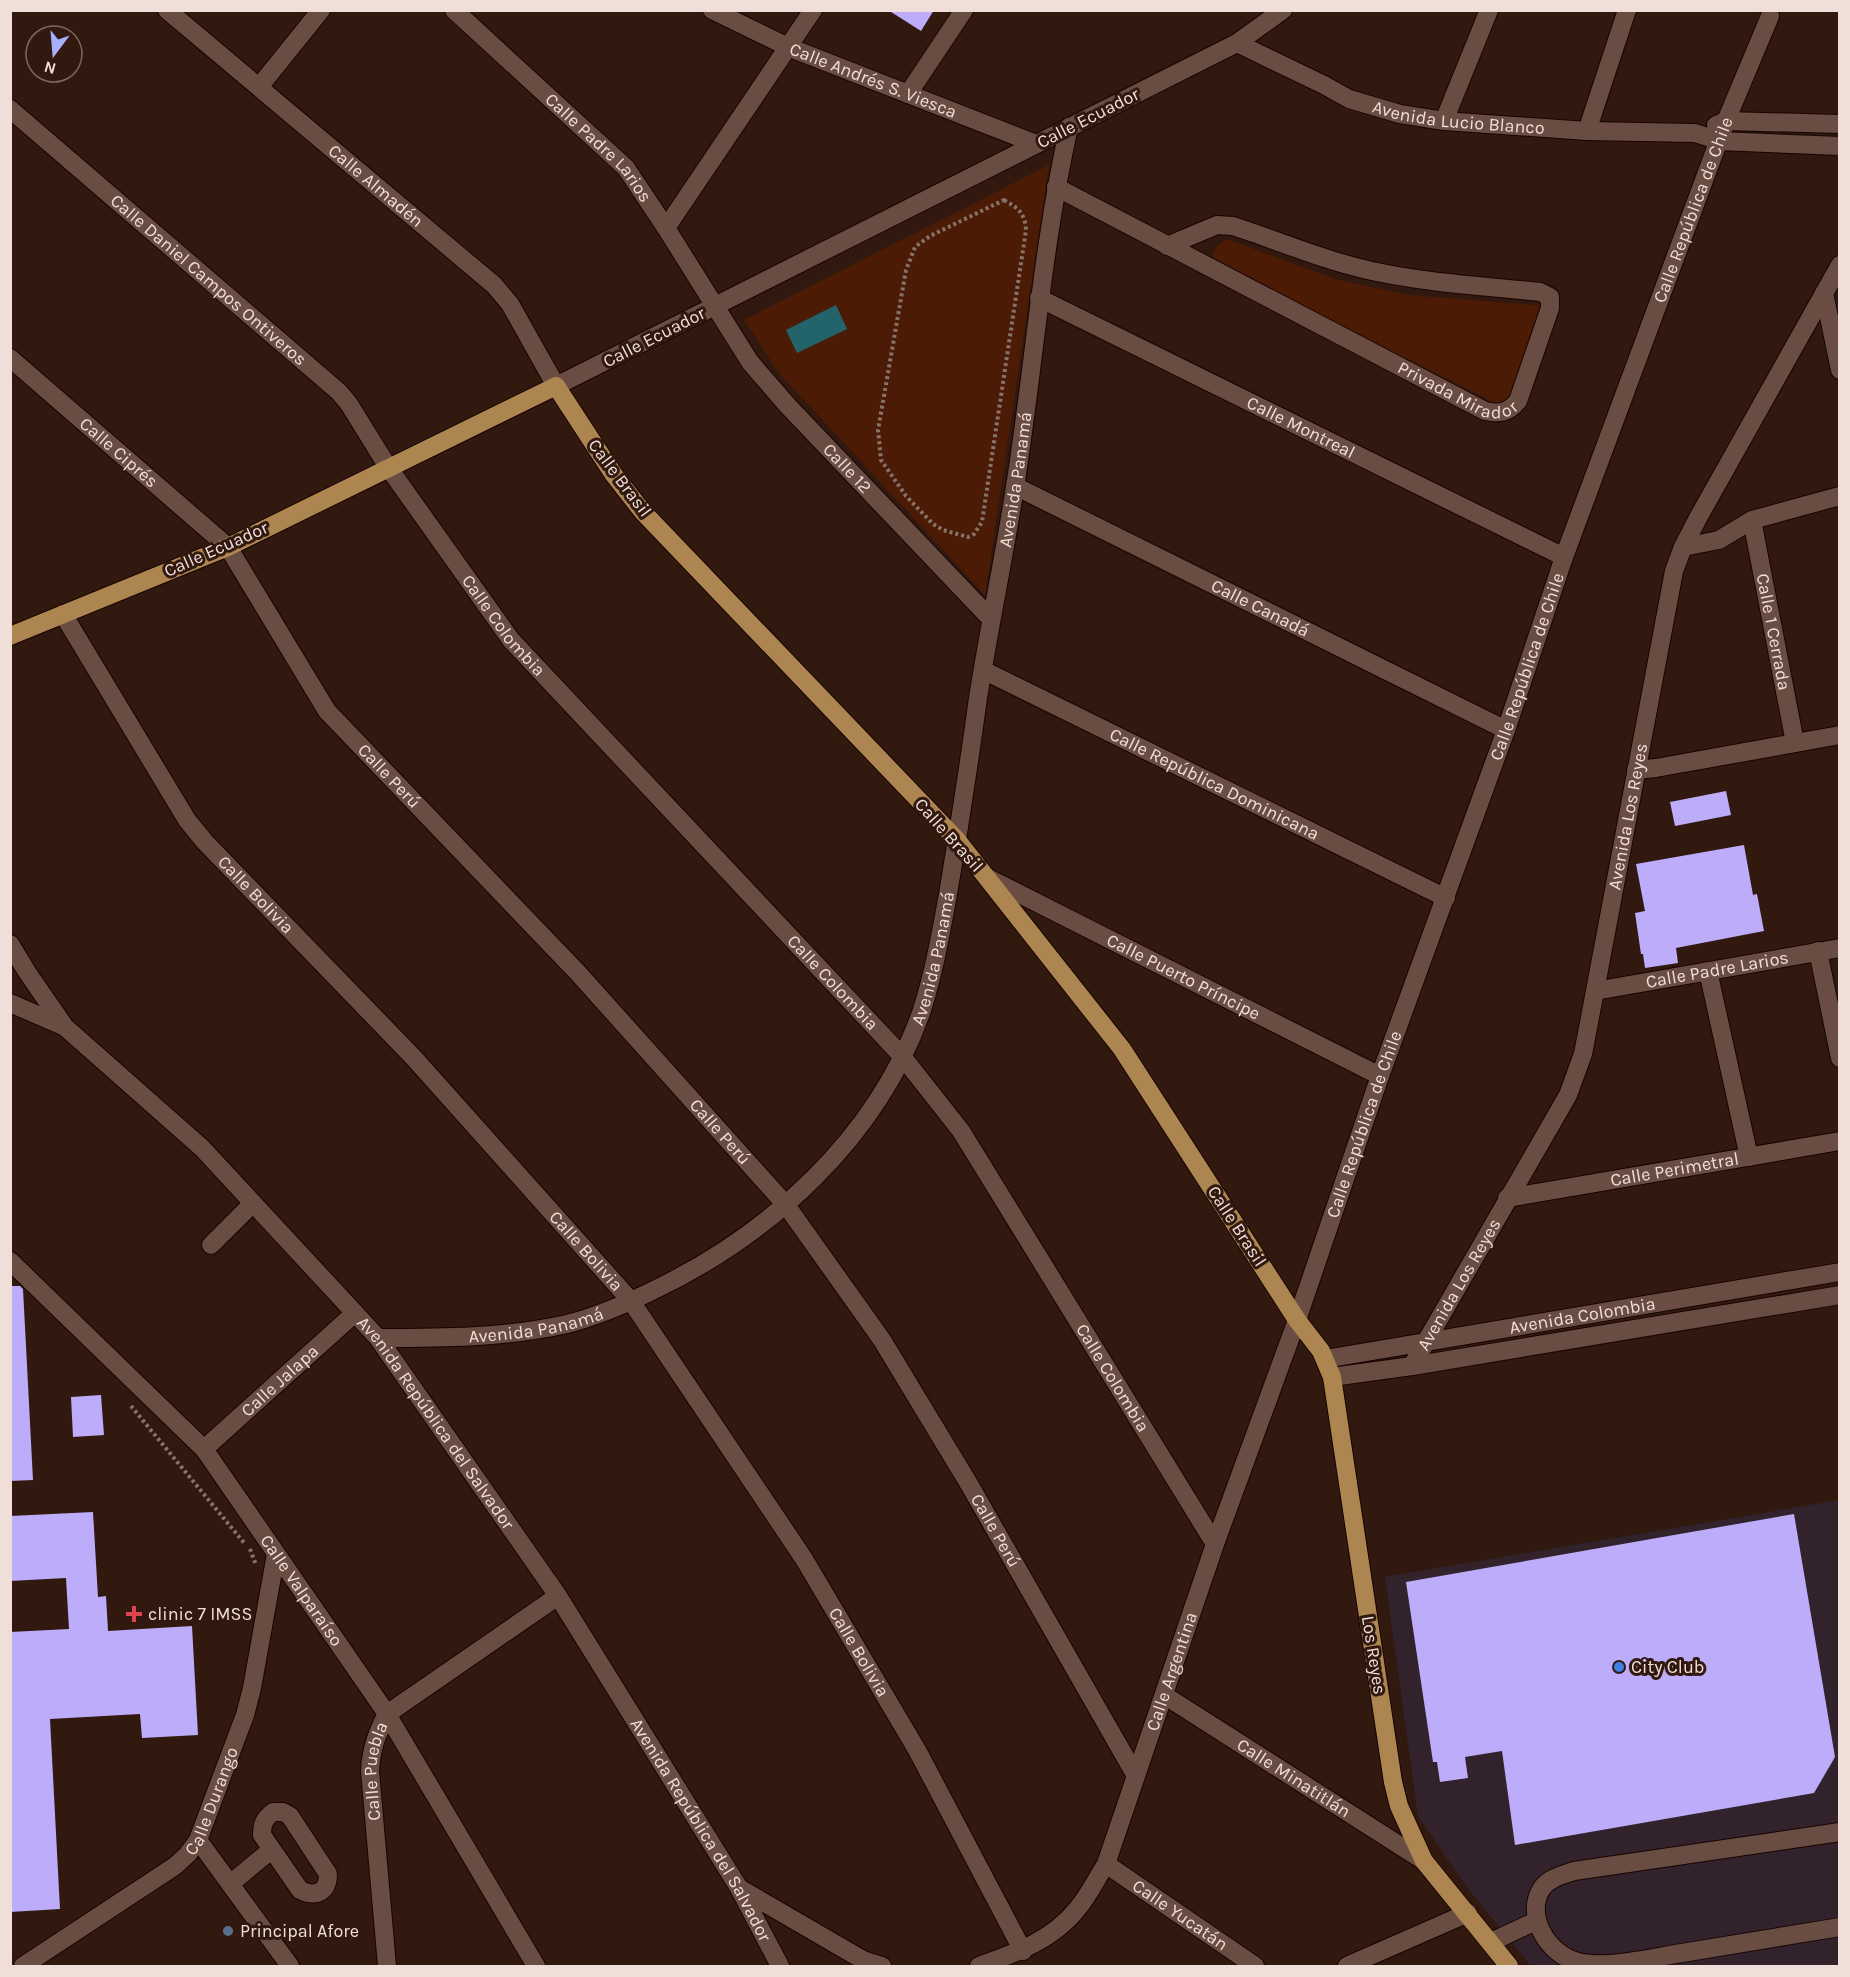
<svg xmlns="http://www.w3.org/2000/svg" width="1850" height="1977" font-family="Karla,sans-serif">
	<rect width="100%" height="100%" fill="#311910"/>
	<!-- commercial -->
	<path fill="#32222c" d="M1839,1500V1966H1531L1465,1885L1418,1816L1385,1577Z"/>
	<!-- green -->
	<path fill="#4c1b05" d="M1049,165L985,595L778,372L744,320Z
		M1227,239L1335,279L1409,295L1544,306L1508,401L1498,404L1219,266L1212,256L1218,245Z"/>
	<!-- water -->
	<path fill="#23646c" d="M836,305L847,329L797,353L786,330Z"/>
	<!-- building -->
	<path fill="#bcacf9" d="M888,10H934L921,31Z
		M1726,791L1731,815L1675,826L1670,802Z
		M1744,845L1753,895L1757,894L1764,931L1676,948L1678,963L1645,968L1643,954H1641L1635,913L1645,911L1636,864Z
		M10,1286H20L23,1289L33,1480L10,1481Z
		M101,1395L104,1435L73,1437L71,1397Z
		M93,1512L98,1597L106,1596L108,1631L192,1626L198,1735L142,1738L140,1714L50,1719L60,1909L10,1912V1632L69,1629L66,1578L10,1581V1516Z
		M1794,1514L1835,1757L1814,1793L1515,1845L1502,1751L1465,1757L1468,1778L1440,1782L1437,1762H1433L1406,1582Z"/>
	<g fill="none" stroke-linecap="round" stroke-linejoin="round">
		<!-- minor casing -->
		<g stroke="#180400" stroke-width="20">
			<g id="minor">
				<path id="s1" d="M167,10L494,285L510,304L556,386L1237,43L1283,10"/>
				<path id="s2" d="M454,10L626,168L666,228L750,362L788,406L991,619"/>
				<path id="s3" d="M712,10L788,47L1036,144"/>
				<path id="s4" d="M1237,43L1324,85L1349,99L1400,114L1444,121L1587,131L1695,133L1720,141L1840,146"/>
				<path d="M259,87L321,10"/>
				<path d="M908,94L964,10"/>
				<path id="s5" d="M10,109L339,392L349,404L388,467L511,640L902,1056L961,1131L1215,1544"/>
				<path d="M1444,121L1489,10"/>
				<path d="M1716,125L1726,121L1840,124"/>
				<path d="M1587,131L1627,10"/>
				<path id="s6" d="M1056,187L1485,411C1500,414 1508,413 1518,401L1550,308V297L1540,292C1484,286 1427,283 1372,271C1325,261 1279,241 1233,226L1217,225L1167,246"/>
				<path d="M666,228L813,10"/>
				<path d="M1824,293L1840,370"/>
				<path id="s7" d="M1039,298L1564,557"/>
				<path id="s8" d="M10,358L228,547L327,711L578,973L786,1205L882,1340L969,1484L1136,1776"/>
				<path id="s9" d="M1015,486L1506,730"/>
				<path id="s10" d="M1752,520L1795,743"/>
				<path d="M1683,547L1719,540L1752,520L1840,496"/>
				<path id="s11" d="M63,614L187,820L205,842L414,1058L631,1301L804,1559L917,1750L1023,1951"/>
				<path id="s12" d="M983,670L1446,898"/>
				<path d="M1636,770L1656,768L1840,735"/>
				<path id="s13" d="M988,878L1380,1076"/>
				<path id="s14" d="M10,944L27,972L65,1027L202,1148L378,1338L558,1596L739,1888L780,1966"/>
				<path d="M1818,951L1840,1058"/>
				<path d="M1708,971L1749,1157"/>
				<path id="s15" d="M1595,991L1840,948"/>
				<path d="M10,1003L63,1026"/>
				<path id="s16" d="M1507,1198L1840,1141"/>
				<path d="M211,1245L253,1203"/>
				<path id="s17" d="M10,1261L204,1449L387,1714L536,1966"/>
				<path id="s18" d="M378,1338C442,1338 505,1338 567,1324C595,1317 623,1305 648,1293C769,1236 878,1138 922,1010C934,972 941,933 948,894C959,829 969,764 978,698C989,628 1004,558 1015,487C1034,367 1042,247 1069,127"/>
				<path id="s19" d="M1325,1359L1840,1272"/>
				<path id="s20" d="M1412,1366L1568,1095L1583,1054L1595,991L1674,571L1683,547L1698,518L1840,265"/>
				<path d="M1332,1377L1412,1366L1840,1295"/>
				<path id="s21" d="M204,1449L355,1313"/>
				<path id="s22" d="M1164,1695L1424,1861"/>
				<path d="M273,1812H283L290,1816L328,1874C328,1892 316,1898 300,1890L262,1835C262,1824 264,1819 273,1812Z"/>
				<path d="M1840,1832L1574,1871C1563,1875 1549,1878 1542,1888C1524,1915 1548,1955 1578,1962C1608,1969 1651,1958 1682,1953C1734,1944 1787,1936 1840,1927"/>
				<path d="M198,1840L290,1966"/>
				<path id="s23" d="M1106,1864L1255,1966"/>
				<path d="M230,1884L271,1850"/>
				<path d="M739,1888L863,1960L882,1966"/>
				<path d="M1491,1942L1536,1921"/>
				<path id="s24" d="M23,1966L175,1866L188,1854L198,1840L245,1715L252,1688L276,1554"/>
				<path id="s25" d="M387,1966L370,1771C371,1749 377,1733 387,1714L558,1596"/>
				<path id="s26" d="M979,1966C1016,1953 1053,1940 1078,1908C1089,1895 1097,1878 1106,1864L1215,1544L1297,1320L1380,1076L1506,730L1564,557L1726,121L1770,16"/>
				<path d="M1347,1966L1468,1913"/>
			</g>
		</g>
		<!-- major casing -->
		<g stroke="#180400" stroke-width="20">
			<path id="major" d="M10,636L228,547L556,386L614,475L643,512L957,840L1122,1049L1297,1320L1321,1351L1332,1377L1393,1782L1399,1806L1424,1861L1509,1966"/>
		</g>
		<!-- path -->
		<path stroke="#88736b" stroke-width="4" stroke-dasharray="3 3" stroke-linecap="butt" d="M1004,200C1018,208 1025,213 1026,230L982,522L974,534L968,537L943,530L933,524L906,496L881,460L878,430L906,270L915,247L930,236Z
			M131,1406L245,1544
			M250,1549L256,1565"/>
		<!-- minor -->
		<use href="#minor" stroke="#694d42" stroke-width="18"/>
		<!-- major -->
		<use href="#major" stroke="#ac8550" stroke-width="18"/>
	</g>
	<!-- markers -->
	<path fill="#e0444e" stroke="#311910" stroke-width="2" d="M131 1605h6v6h6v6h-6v6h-6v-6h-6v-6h6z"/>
	<circle fill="#3f7fe0" stroke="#311910" stroke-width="2" cx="1619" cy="1667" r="6"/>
	<circle fill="#5c6f8a" stroke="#311910" stroke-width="2" cx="228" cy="1931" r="6"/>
	<g text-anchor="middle" stroke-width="6" stroke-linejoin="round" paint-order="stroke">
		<!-- street labels -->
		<g font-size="18" fill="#f0dfd8" stroke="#311910">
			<text dy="6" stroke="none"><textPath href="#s3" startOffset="176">Calle Andrés S. Viesca</textPath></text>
			<text dy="6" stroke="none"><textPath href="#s4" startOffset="237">Avenida Lucio Blanco</textPath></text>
			<text transform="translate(1088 118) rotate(-27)" y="6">Calle Ecuador</text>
			<text dy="6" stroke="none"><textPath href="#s2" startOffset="200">Calle Padre Larios</textPath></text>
			<text dy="6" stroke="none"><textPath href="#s1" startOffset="273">Calle Almadén</textPath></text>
			<text dy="6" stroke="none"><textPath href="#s26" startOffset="1924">Calle República de Chile</textPath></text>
			<text dy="6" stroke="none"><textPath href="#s5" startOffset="262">Calle Daniel Campos Ontiveros</textPath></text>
			<text transform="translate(654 337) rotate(-27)" y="6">Calle Ecuador</text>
			<text dy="6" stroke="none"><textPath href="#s6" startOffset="452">Privada Mirador</textPath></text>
			<text dy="6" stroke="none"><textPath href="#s7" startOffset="292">Calle Montreal</textPath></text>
			<text dy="6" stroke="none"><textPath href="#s8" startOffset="144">Calle Ciprés</textPath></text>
			<text dy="6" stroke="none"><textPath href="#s2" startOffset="608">Calle 12</textPath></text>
			<text transform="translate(620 478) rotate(53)" y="6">Calle Brasil</text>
			<text dy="6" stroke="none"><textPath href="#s18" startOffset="1220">Avenida Panamá</textPath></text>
			<text transform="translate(216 549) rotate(-24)" y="6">Calle Ecuador</text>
			<text dy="6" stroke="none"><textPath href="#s9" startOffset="274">Calle Canadá</textPath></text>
			<text dy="6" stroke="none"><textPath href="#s5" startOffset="720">Calle Colombia</textPath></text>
			<text dy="6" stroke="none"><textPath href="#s10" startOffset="114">Calle 1 Cerrada</textPath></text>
			<text dy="6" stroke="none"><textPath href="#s26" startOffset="1438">Calle República de Chile</textPath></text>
			<text dy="6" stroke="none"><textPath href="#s8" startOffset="570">Calle Perú</textPath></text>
			<text dy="6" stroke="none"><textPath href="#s12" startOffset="258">Calle República Dominicana</textPath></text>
			<text dy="6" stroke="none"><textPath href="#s20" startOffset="598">Avenida Los Reyes</textPath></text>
			<text transform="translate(949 835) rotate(48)" y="6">Calle Brasil</text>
			<text dy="6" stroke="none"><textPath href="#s11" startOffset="342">Calle Bolivia</textPath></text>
			<text dy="6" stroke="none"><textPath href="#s18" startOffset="734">Avenida Panamá</textPath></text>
			<text dy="6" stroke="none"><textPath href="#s15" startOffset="124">Calle Padre Larios</textPath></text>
			<text dy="6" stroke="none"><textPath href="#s13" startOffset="219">Calle Puerto Príncipe</textPath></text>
			<text dy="6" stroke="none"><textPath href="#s5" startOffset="1206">Calle Colombia</textPath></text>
			<text dy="6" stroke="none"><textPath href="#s26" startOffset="952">Calle República de Chile</textPath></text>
			<text dy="6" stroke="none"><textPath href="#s8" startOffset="1056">Calle Perú</textPath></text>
			<text dy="6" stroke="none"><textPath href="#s16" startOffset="170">Calle Perimetral</textPath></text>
			<text transform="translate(1237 1226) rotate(57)" y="6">Calle Brasil</text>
			<text dy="6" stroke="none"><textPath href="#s11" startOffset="828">Calle Bolivia</textPath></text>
			<text dy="6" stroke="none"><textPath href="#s20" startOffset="94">Avenida Los Reyes</textPath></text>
			<text dy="6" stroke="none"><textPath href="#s19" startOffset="261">Avenida Colombia</textPath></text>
			<text dy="6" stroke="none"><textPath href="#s18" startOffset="159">Avenida Panamá</textPath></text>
			<text dy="6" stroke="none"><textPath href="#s5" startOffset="1692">Calle Colombia</textPath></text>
			<text dy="6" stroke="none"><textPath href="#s21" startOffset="102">Calle Jalapa</textPath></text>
			<text dy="6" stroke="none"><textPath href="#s14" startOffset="644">Avenida República del Salvador</textPath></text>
			<text dy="6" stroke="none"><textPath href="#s8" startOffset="1542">Calle Perú</textPath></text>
			<text dy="6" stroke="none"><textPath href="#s17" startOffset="442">Calle Valparaíso</textPath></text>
			<text dy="6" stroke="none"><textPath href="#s11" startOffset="1314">Calle Bolivia</textPath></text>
			<text transform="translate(1374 1655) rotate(81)" y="6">Los Reyes</text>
			<text dy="6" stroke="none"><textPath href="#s26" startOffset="372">Calle Argentina</textPath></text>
			<text dy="6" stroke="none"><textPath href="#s25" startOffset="196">Calle Puebla</textPath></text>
			<text dy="6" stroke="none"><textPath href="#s22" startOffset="154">Calle Minatitlán</textPath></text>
			<text dy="6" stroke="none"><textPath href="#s24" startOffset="258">Calle Durango</textPath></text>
			<text dy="6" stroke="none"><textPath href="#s14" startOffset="1130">Avenida República del Salvador</textPath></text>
			<text dy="6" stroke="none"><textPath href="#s23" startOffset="90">Calle Yucatán</textPath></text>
		</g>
		<!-- poi labels -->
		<g font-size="18" fill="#f0dfd8" stroke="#311910" text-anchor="start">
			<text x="148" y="1620">clinic 7 IMSS</text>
			<text x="1631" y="1673">City Club</text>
			<text x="240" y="1937">Principal Afore</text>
		</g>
	</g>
	<!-- border -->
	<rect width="1850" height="1977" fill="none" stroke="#f0dfd8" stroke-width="24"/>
	<!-- north arrow -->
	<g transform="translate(54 54) rotate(196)"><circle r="28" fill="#311910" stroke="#7d6860" stroke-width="1.5"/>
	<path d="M0-4.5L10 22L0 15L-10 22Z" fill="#a8b0fc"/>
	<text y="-9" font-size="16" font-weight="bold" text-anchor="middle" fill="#f0dfd8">N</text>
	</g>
</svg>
